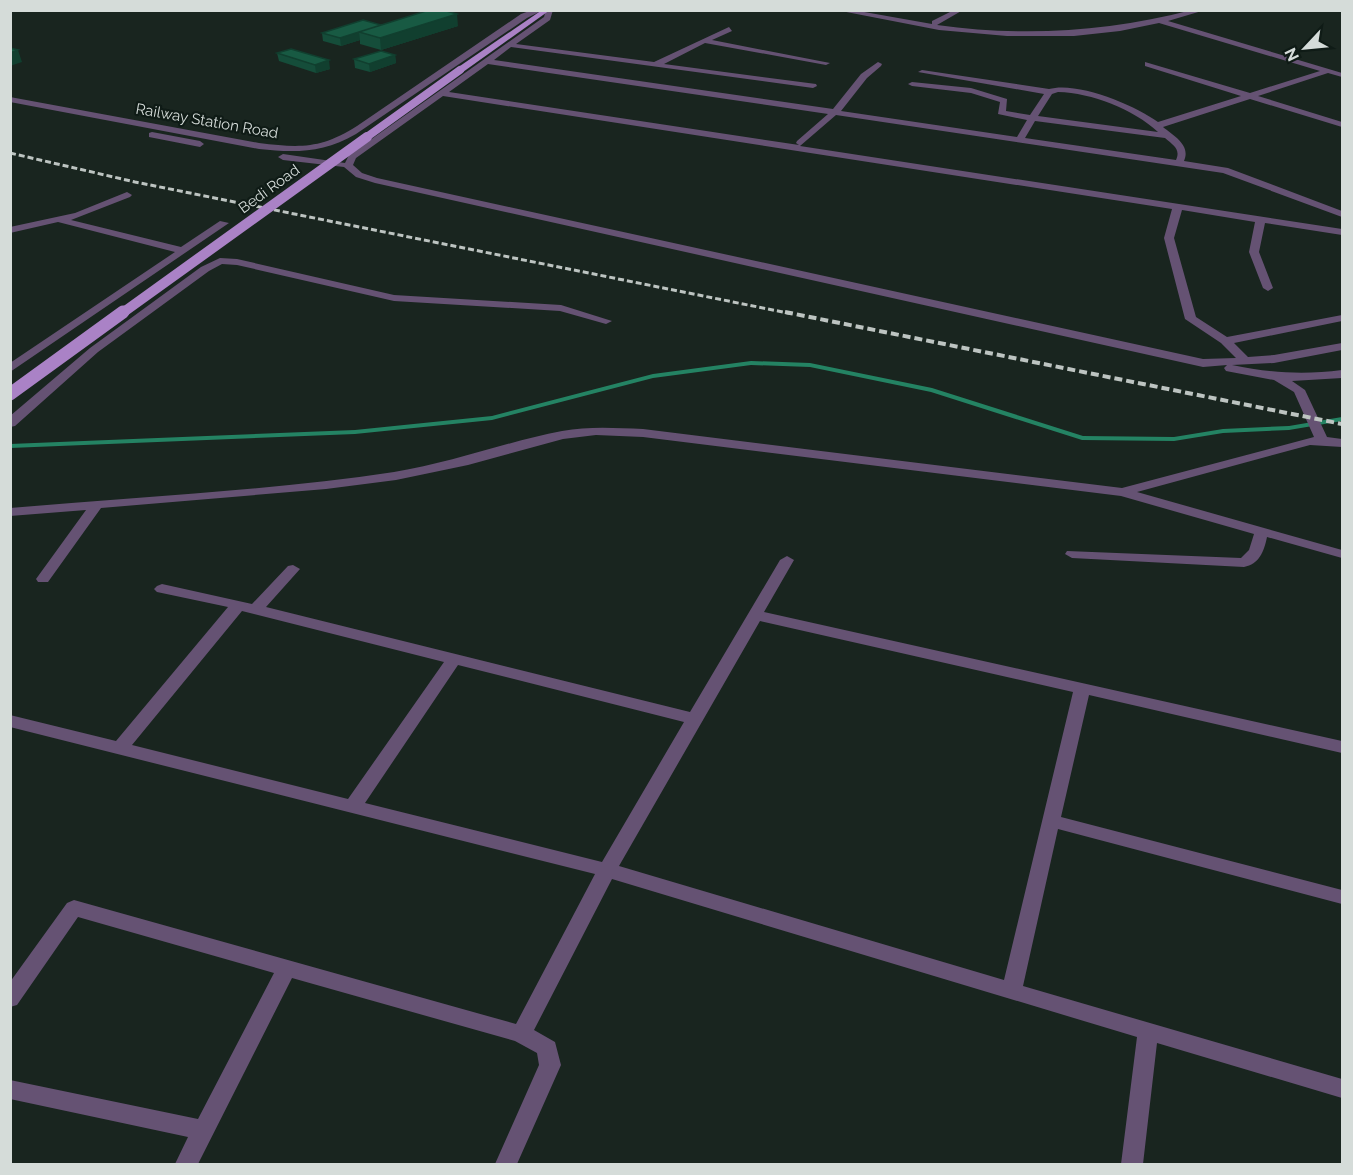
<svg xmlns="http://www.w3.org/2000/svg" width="1353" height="1175" font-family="Raleway,sans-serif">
	<rect width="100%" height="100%" fill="#19251f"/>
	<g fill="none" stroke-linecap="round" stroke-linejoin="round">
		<!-- stream -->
		<path fill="#248363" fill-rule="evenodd" d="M751,361L810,363L932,388L1083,436L1174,437L1223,429L1289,426L1342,417V421L1289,430L1223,433L1174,441L1082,440L931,392L810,367L751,365L653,378L492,420L355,434L10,448V444L355,430L492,416L653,374Z"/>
		<!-- minor -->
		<path fill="#655273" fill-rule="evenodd" d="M532,10H543L527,18L356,134C323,153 295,153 259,149L10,102V97L259,143C300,148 321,149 357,126L521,14Z
			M546,10H553L550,20L516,44L654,62L729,27L732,31L712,40L830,63L826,65L705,43L664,64L816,84L817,86L813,88L511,47L494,60L833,109L861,74L878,62L882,64L881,66L867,78L841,111L1017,137L1027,120L998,114L1000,102L971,93L912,86L908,84L912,82L971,88L1007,99L1006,111L1030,115L1044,94L918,72L922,70L1049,89C1077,81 1135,105 1158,122L1241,96L1145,66V62L1250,93L1320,71L1159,23L1120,31L1074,36H1007L939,30L836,10H853L932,24V21L954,10H963L937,25C1023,37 1107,32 1192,10H1205L1168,21L1342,73V77L1328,73L1258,96L1342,122V127L1250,99L1163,127C1174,136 1191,145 1184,161L1228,168L1342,211V217L1223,173L836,115L800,146L1342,229V235L1265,223L1259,252L1273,288L1268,291L1263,288L1249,252L1255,222L1182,210L1174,238L1196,317L1227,337L1342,315V321L1234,343L1248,357L1274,355L1342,343V350L1274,363L1232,365C1270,373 1304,375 1342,370V378L1292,381L1305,390L1327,437L1342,439V447L1310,445L1137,492L1342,550V558L1267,537C1264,552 1259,564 1244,567L1072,558L1065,554L1067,551L1241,558L1249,550L1254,534L1121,496L643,437L596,435L563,439L468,465L396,480L326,489L101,508L48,582H38L36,579L86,510L10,516V508C138,497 268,491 394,472C451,463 505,442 562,431C589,426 616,428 643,429L1122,488L1314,437L1294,392L1274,380L1226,371L1224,368L1227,365L1203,367L375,183L356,177L344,167L283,160L278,157L283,154L345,163L349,155L544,17ZM488,64L828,114L797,141L796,143L799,145L449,92ZM1058,92C1092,93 1133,109 1158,132L1038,116L1052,94ZM443,96L1172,209L1164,238L1185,319L1221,343L1236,358L1203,359L377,178L362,173L353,165L356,158ZM1035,121L1165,138C1173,145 1181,149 1176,160L1025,138Z
			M152,132L200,141L204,144L200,147L149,137V133Z
			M127,192L132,195L130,197L71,220L181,247L220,221L229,223L10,372V363L175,252L58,222L10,233V227L75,213Z
			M220,258L237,259L394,295L561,305L612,321L606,324L560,311L394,301L237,265L222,264L209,271L98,352L15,426L10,427V416L90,348L201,267Z
			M787,556L794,560L764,612L1342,741V753L1089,695L1061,817L1342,890V904L1058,829L1023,986L1342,1079V1098L1157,1043L1143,1164H1121L1137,1037L612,879L534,1030L555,1042L561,1065L517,1164H495L539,1065L537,1053L515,1041L292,978L198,1164H175L188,1137L10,1099V1080L198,1119L274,973L78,917L17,1005L10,1007V982L67,903L74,900L516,1024L595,874L10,727V715L116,741L228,607L157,592L154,589L157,586L162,584L252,604L288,566L293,565L300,569L266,607L690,712L780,560ZM242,611L444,662L348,799L132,745ZM760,621L1073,692L1004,980L619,866ZM458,665L684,722L602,862L365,803Z"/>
		<!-- major -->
		<path fill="#aa82c6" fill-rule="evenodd" d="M542,10H550L463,72H457V68Z"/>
		<!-- rail-far1 -->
		<path stroke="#bdc4c1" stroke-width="3" stroke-dasharray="6 3" stroke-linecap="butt" d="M10,153L135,182L793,314"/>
		<!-- rail -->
		<path stroke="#bdc4c1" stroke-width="4" stroke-dasharray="8 4" stroke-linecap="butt" d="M785,312L1342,424"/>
		<!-- major-bridge-far2 -->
		<path stroke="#aa82c6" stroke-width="8" d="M364,139L460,70"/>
		<!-- major-bridge-far1 -->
		<path stroke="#aa82c6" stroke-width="10" d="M121,314L367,137"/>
		<!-- major-bridge -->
		<path stroke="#aa82c6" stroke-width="13" d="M10,394L123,312"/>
	</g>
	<!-- wall -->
	<path fill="#154d3a" d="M381,25L458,26L381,50L360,44V40L341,46L323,41L322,33Z
		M277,53L330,69L316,73L279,61Z
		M395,55L396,63L370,72L355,68L354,59Z"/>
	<!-- shaded-wall -->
	<path fill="#113f2f" d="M457,14L458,26L381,50L380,38Z
		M359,32L360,40L341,46L340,38Z
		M18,50L22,62L10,66V53Z
		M395,55L396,63L370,72L369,64Z
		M329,60L330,69L316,73L315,65Z"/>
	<!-- building -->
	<path fill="#185a43" stroke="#113f2f" stroke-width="1.5" d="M429,10H443L457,14L380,38L359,32Z
		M363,20L381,25L340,38L322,33Z
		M10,48L18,50L10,53Z
		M291,49L329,60L315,65L277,53Z
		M381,51L395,55L369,64L354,59Z"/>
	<g text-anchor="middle" stroke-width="4.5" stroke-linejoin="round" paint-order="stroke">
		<!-- far-street labels -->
		<g font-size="15" fill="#d5dcd9" stroke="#0f1b16">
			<text transform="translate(207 121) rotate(10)" y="5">Railway Station Road</text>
			<text transform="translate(269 189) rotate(-36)" y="5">Bedi Road</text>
		</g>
	</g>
	<!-- border -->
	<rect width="1353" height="1175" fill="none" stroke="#d5dcd9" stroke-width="24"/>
	<!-- north arrow -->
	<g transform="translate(1305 48) rotate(244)" stroke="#0f1b16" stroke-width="4.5" paint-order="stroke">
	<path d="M0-4.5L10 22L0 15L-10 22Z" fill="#d5dcd9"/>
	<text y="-9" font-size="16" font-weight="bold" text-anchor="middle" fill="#d5dcd9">N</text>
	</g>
</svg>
